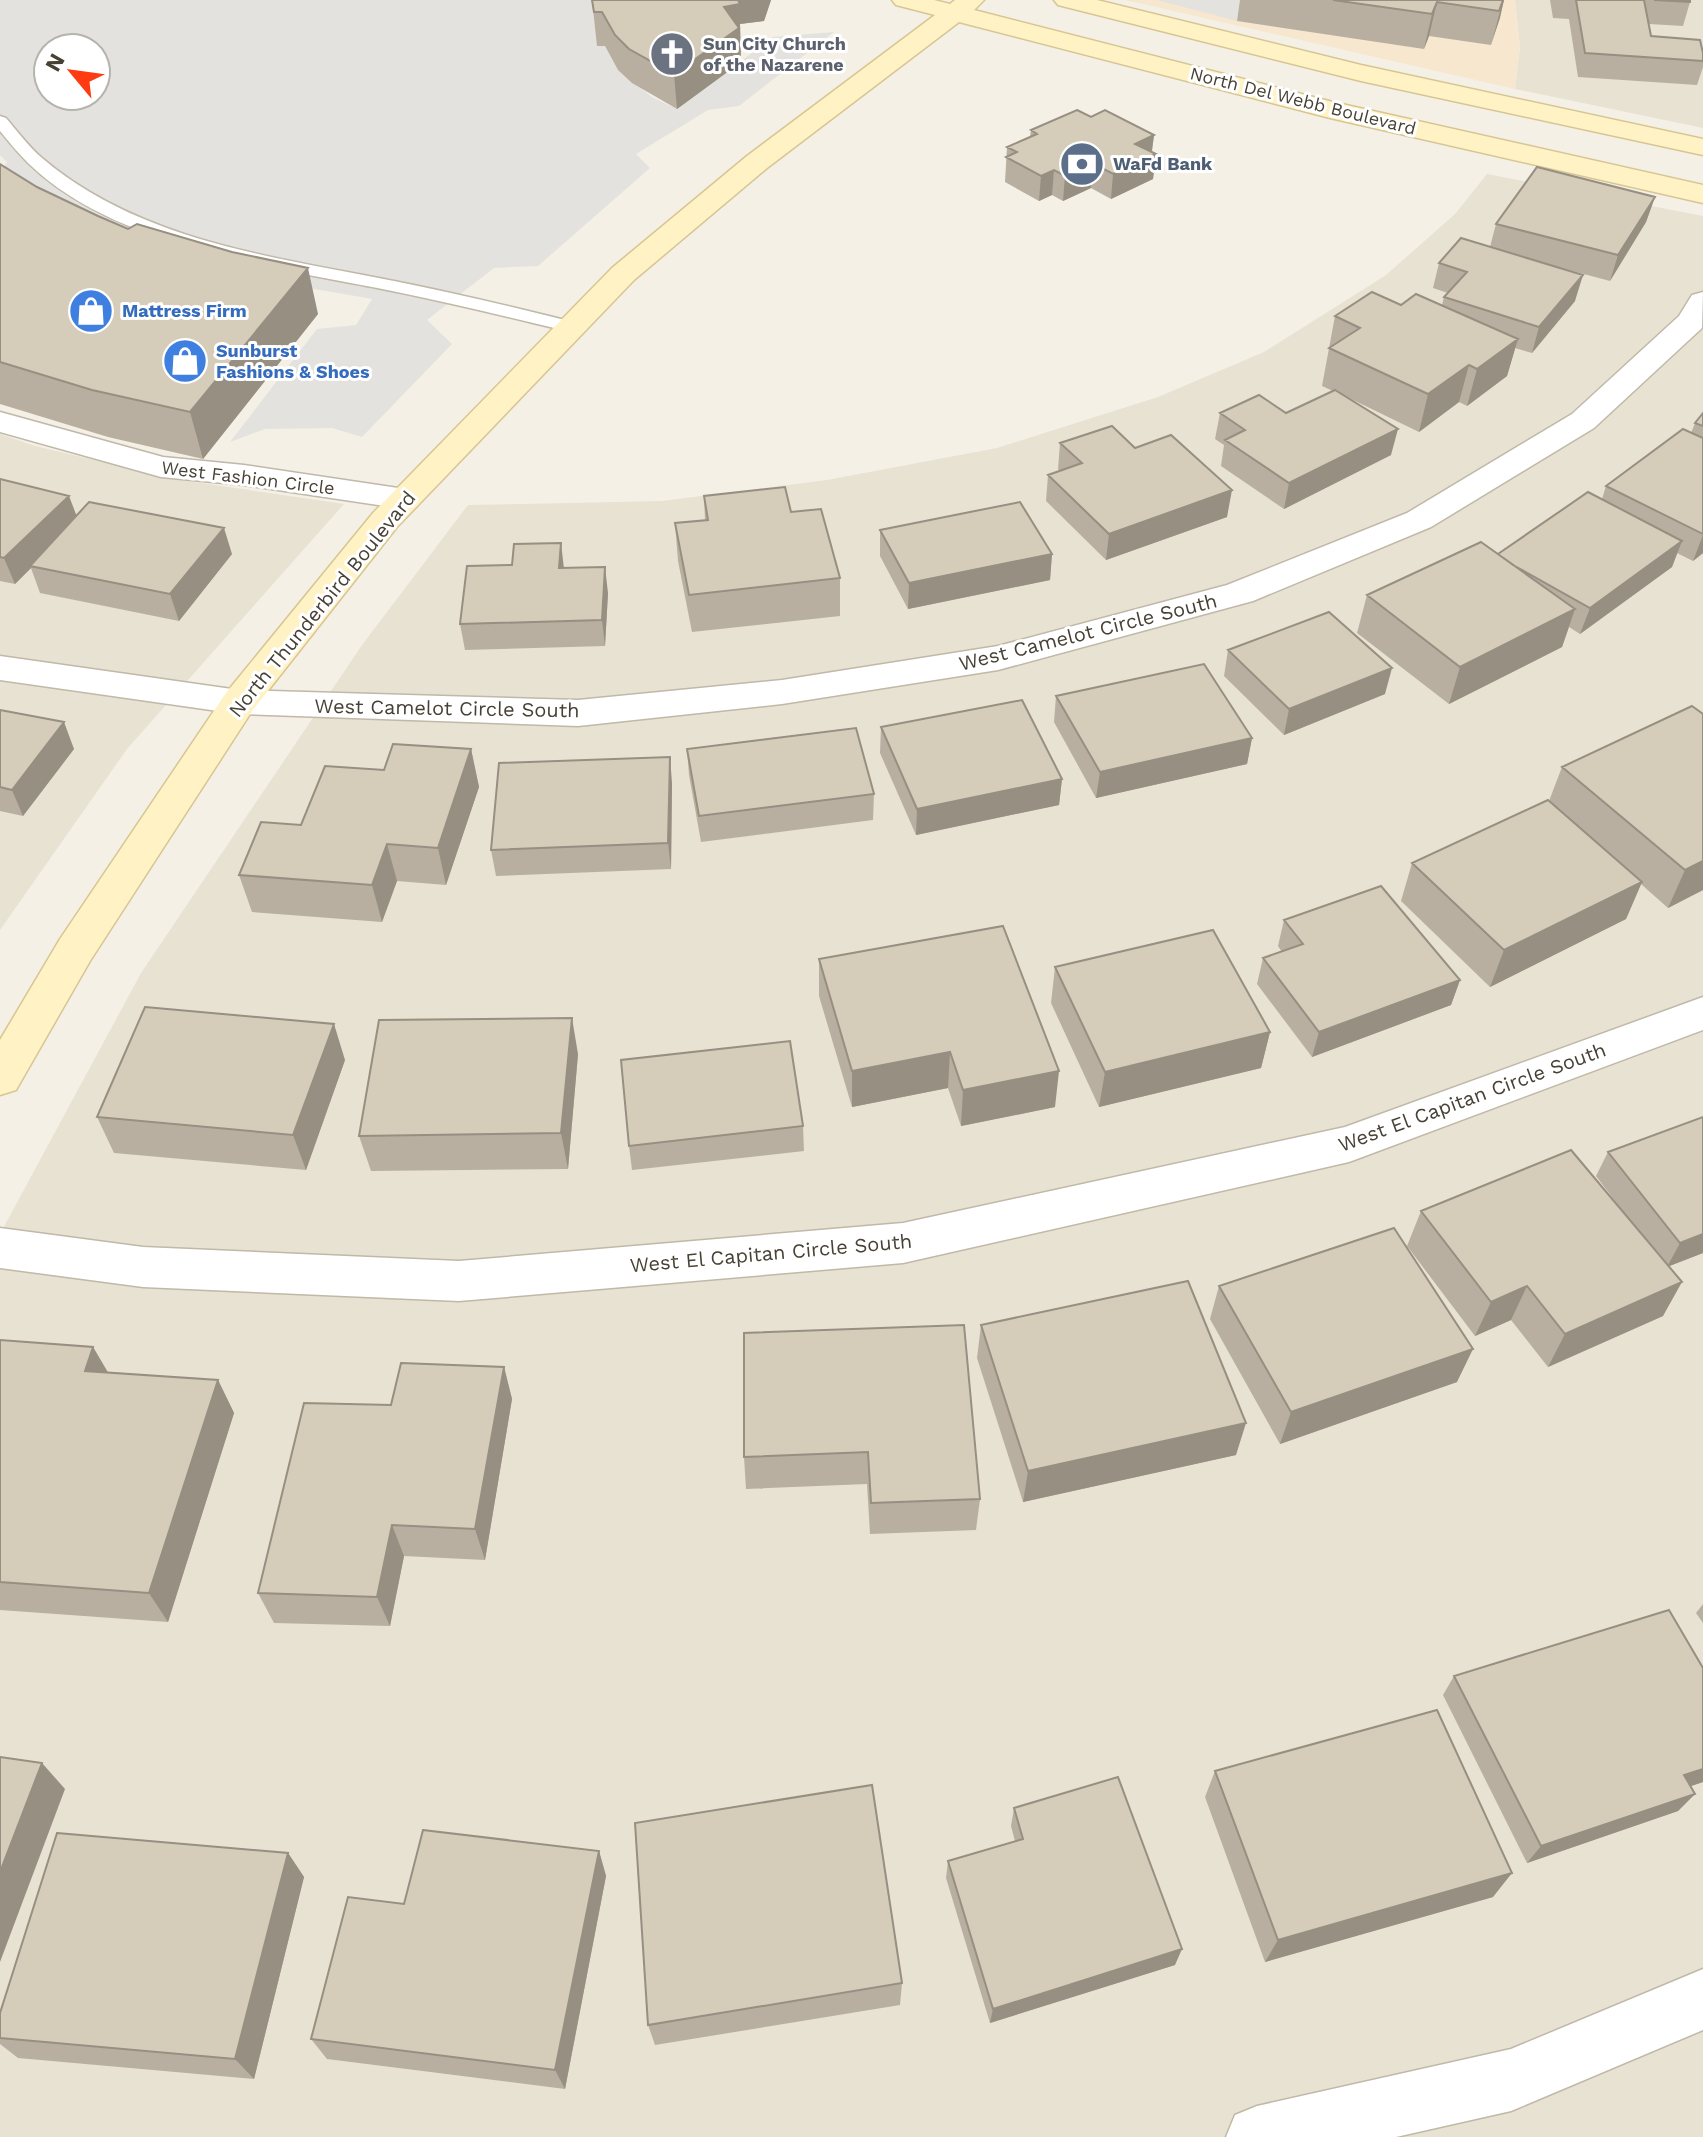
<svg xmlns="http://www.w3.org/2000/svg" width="1703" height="2137" font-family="'Work Sans',sans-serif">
	<rect width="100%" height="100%" fill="#f4f0e6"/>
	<!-- residential -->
	<path fill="#e8e2d3" d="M1515,0H1703V128L1515,89L1520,47Z
		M1487,174L1703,216V2137H0V1234L141,973L362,645L468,505L662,501L827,480L997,448L1158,397L1264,352L1386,275L1455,214Z
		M0,434L35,446L180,480L344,504L127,749L0,930Z"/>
	<!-- commercial -->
	<path fill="#f7e7cf" d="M1125,0H1515L1520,47L1515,89Z"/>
	<!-- parking -->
	<path fill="#e4e2de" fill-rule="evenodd" d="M0,0H603L605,46L618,70L652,97L677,109L773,37L834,32L739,106L708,110L636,154L650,168L538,266L494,268L427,320L452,344L362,437L332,428L265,429L230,442L317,329L356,325L372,299L309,288L153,244L2,170L7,162L0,155ZM48,48H96V96H48Z
		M1157,0H1248L1237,21Z"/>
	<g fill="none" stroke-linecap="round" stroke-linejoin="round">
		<!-- lane casing -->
		<g stroke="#c0b8a8" stroke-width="3">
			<path id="lane" d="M0,116L6,118C17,131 29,147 42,158C139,241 274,257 394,281C455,293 517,308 577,323L580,327L571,332C512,318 452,303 392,291C278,268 115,248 28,163C18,153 9,142 0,131Z"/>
		</g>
		<!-- street casing -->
		<g stroke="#c0b8a8" stroke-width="3">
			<path id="street" d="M1703,292L1702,328L1594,428L1431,527L1253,601L998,670L782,704L578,726L239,714L0,680V656L239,690L578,700L782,680L998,646L1227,585L1407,513L1572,414L1679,316L1692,295Z
				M0,412L163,457L244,465L405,489L417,492L422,499L417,506L405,509L244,485L161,477L0,432Z
				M1703,997V1030L1349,1162L903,1263L459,1301L143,1287L0,1268V1228L143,1247L459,1261L903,1223L1345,1127Z
				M1703,1969V2030L1511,2111L1396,2137H1226L1235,2115L1257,2106L1511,2049Z"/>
		</g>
		<!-- secondary casing -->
		<g stroke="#d7c693" stroke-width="3">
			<path id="secondary" d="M892,0H934L950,4L955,0H984L974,10L1333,102L1703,185V203L1330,118L959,22L767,168L634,280L397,527L252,711L90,961L16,1090L0,1095V1040L60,939L226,693L373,513L612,268L747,156L935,15L896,5Z
				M1054,0H1097L1361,65L1703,139V155L1361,81L1058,5Z"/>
		</g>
		<!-- lane -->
		<use href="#lane" fill="#fff" fill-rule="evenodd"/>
		<!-- street -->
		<use href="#street" fill="#fff" fill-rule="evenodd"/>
		<!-- secondary -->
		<use href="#secondary" fill="#fff2c4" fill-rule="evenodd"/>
	</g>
	<!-- wall -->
	<path fill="#b8afa0" d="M592,0H771L764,21L740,24L741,62L677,109L632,83L618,70L605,46H597Z
		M1240,0H1504L1491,45L1429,36L1424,49L1237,21Z
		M1550,0H1690V2L1683,26L1649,24L1651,36L1703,53V67L1697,85L1578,77L1569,19L1553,18Z
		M1091,117L1154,135L1152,152L1156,154L1153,179L1111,199L1091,188L1063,201L1052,195L1039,201L1005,182L1007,147L1030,137L1031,130Z
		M0,164L37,187L98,216L318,314L203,459L108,437L0,404Z
		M1655,197L1646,222L1610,281L1539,262L1575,301L1532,353L1515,348L1507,376L1467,406L1459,402L1419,432L1347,397L1391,455L1284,509L1221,466L1224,445L1215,439L1220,413H1286L1333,391L1322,386L1335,316L1401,305H1442L1444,297L1448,293L1433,288L1439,263L1490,247L1496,224Z
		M1703,413V553L1693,561L1677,553L1672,567L1580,634L1569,627L1562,647L1449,704L1357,633L1367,595L1498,554L1602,499L1606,486L1691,433L1695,423Z
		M1060,443L1135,448L1227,517L1106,560L1046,501L1048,475L1060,471L1058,469Z
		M0,479L76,516L232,554L179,621L40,593L31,568L15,584L0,581Z
		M704,496L791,512L840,578V616L692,632L678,561L675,523L705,520Z
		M880,530L1052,554L1050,580L908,609L880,556Z
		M564,568L608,593L605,646L465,650L460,624Z
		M1228,650L1385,694L1284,735L1224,676Z
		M1056,696L1252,738L1247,764L1096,798L1054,722Z
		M1692,706L1703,890L1668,908L1641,884L1626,919L1490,987L1401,901L1412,863L1549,801L1562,767Z
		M0,710L74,749L23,816L0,811Z
		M881,727L1062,779L1059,805L916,835L880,753Z
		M471,749L479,787L446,885L397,881L382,922L252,912L239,875L301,825L384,770Z
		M687,749L874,794L873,820L701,842L689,775Z
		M672,783L671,869L496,876L491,850Z
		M1284,920L1460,980L1451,1005L1312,1057L1257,984L1263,958L1282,952L1278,946Z
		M819,959L1055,1107L961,1126L948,1088L852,1107L819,996Z
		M1055,967L1270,1032L1261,1068L1099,1107L1051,1003Z
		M578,1054L568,1169L371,1171L359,1136Z
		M345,1060L306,1170L114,1153L97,1117Z
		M1703,1117V1253L1669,1266L1663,1316L1548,1367L1511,1320L1475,1336L1407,1246L1421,1211L1631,1222L1596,1176L1608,1152Z
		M803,1126L804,1151L632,1170L629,1146Z
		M1219,1286L1457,1382L1280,1444L1210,1319Z
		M981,1325L1236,1455L1023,1502L977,1358Z
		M744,1333L980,1499L976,1530L870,1534L867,1484L746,1489L744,1457Z
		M0,1340L93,1347L108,1372L218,1380L234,1413L168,1622L0,1610Z
		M504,1367L512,1399L485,1560L404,1556L390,1626L274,1623L258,1593L391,1405Z
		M1703,1604V1623L1696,1613Z
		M1703,1668V1782L1690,1786L1695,1794L1678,1811L1527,1863L1443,1695L1454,1676Z
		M1215,1771L1493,1897L1265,1962L1205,1797Z
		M1014,1808L1175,1965L990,2023L946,1878L948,1861L1015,1841L1011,1826Z
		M599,1851L606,1876L565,2089L327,2059L311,2039L404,1904Z
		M288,1853L304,1877L254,2079L18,2058L0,2044V2013Z
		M902,1983L900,2005L655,2045L648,2025Z"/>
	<!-- shaded-wall -->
	<path fill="#968f82" d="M735,0H771L764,21L740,24L741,62L677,109L674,74L724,7Z
		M1503,0H1504L1500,18L1491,45Z
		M1437,2L1429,36L1424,49L1432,14Z
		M1154,135L1151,156L1156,154L1153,179L1111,199L1113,174L1135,144Z
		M1093,163L1091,188L1063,201L1065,176Z
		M1054,170L1052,195L1039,201L1041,176Z
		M1655,197L1646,222L1610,281L1618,255Z
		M308,268L318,314L203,459L190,412Z
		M1583,275L1575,301L1532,353L1539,327Z
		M1518,339L1507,376L1467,406L1477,369Z
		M1469,365L1459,402L1419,432L1428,394Z
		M1398,429L1391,455L1284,509L1289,483Z
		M1232,490L1227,517L1106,560L1109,534Z
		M69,496L79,522L30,566L31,568L15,584L4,558Z
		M224,528L232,554L179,621L170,594Z
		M1703,535V553L1693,561Z
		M1682,541L1672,567L1580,634L1590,608Z
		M561,543L564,569L559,568Z
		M1052,554L1050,580L908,609L909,583Z
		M605,567L608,593L605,646L602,620Z
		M1575,609L1562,647L1449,704L1460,667Z
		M1392,668L1385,694L1284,735L1289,709Z
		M64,722L74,749L23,816L12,790Z
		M1252,738L1247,764L1096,798L1100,772Z
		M471,749L479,787L446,885L438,848Z
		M670,757L672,783L671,869L668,843Z
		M1062,779L1059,805L916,835L917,809Z
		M387,844L397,881L382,922L372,885Z
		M1703,861V890L1668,908L1685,870Z
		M1642,882L1626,919L1490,987L1504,950Z
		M1460,980L1451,1005L1312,1057L1319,1032Z
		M572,1018L578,1054L568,1169L561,1133Z
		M334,1024L345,1060L306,1170L293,1135Z
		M1270,1032L1261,1068L1099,1107L1105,1072Z
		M950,1052L948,1088L852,1107V1071Z
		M1059,1071L1055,1107L961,1126L963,1090Z
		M1703,1234V1253L1667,1267L1680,1243Z
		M1682,1282L1663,1316L1548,1367L1565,1334Z
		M1527,1286L1511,1320L1475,1336L1491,1302Z
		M93,1347L112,1380L85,1371Z
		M1473,1349L1457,1382L1280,1444L1291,1412Z
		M504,1367L512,1399L485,1560L475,1529Z
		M218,1380L234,1413L168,1622L149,1593Z
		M1246,1423L1236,1455L1023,1502L1028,1471Z
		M392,1525L404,1556L390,1626L377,1597Z
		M42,1763L65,1789L0,1962V1872Z
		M1703,1769V1782L1668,1794L1684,1775Z
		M1695,1794L1678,1811L1527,1863L1541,1846Z
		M599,1851L606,1876L565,2089L555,2070Z
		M288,1853L304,1877L254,2079L235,2059Z
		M1512,1873L1493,1897L1265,1962L1278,1940Z
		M1182,1949L1175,1965L990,2023L993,2009Z"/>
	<!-- building -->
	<path fill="#d6ccba" stroke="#968f82" stroke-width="2" d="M592,0H738L740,4L724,7L739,28L674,74L629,49L615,35L602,12H594Z
		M1333,0H1503L1499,11L1437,2L1432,14Z
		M1576,0H1644L1651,36L1700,40L1703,53V61L1585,53Z
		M1654,0H1690V2Z
		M1077,110L1091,117L1105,110L1154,135L1135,144L1156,154L1113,174L1093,163L1065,176L1054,170L1041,176L1006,157L1017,152L1007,147L1037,134L1031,130Z
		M0,164L37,187L98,216L128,229L137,224L232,252L308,268L190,412L92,390L0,362Z
		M1537,167L1655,197L1618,255L1496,224Z
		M1461,238L1583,275L1539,327L1444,297L1467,272L1439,263Z
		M1372,292L1401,305L1416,294L1518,339L1477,369L1469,365L1428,394L1329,348L1360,328L1335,316Z
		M1335,390L1398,429L1289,483L1225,440L1245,430L1220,413L1259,395L1286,413Z
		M1703,413V426L1695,423Z
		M1112,426L1135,448L1171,435L1232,490L1109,534L1048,475L1082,463L1060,443Z
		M1683,429L1703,438V534L1606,486Z
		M0,479L69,496L4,558L0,557Z
		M785,487L791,512L821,509L840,578L689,595L675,523L708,520L704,496Z
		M1588,492L1682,541L1590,608L1513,565L1498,554Z
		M89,502L224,528L170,594L30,566Z
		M1020,502L1052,554L909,583L880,530Z
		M1481,542L1575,609L1460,667L1367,595Z
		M561,543L559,568L605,567L602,620L460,624L467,566L512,565L514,544Z
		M1329,612L1392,668L1289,709L1228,650Z
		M1204,664L1252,738L1100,772L1056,696Z
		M1022,700L1062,779L917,809L881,727Z
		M1692,706L1703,714V861L1685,870L1562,767Z
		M0,710L64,722L12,790L0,787Z
		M856,728L874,794L699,816L687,749Z
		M393,744L471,749L438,848L387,844L372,885L239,875L261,822L301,825L325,766L384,770Z
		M670,757L668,843L491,850L499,763Z
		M1548,800L1642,882L1504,950L1412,863Z
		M1381,886L1460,980L1319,1032L1263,958L1303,944L1284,920Z
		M1003,926L1059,1071L963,1090L950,1052L852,1071L819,959Z
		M1213,930L1270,1032L1105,1072L1055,967Z
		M145,1007L334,1024L293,1135L97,1117Z
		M572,1018L561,1133L359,1136L379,1020Z
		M790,1041L803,1126L629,1146L621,1060Z
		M1703,1117V1234L1680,1243L1608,1152Z
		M1571,1150L1682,1282L1565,1334L1527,1286L1491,1302L1421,1211Z
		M1394,1228L1473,1349L1291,1412L1219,1286Z
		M1188,1281L1246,1423L1028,1471L981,1325Z
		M964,1325L980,1499L871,1503L868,1452L744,1457V1333Z
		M0,1340L93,1347L85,1371L218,1380L149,1593L0,1582Z
		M401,1363L504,1367L475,1529L392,1525L377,1597L258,1593L304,1403L391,1405Z
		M1669,1610L1703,1668V1769L1684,1775L1695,1794L1541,1846L1454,1676Z
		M1437,1710L1512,1873L1278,1940L1215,1771Z
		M0,1757L42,1763L0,1872Z
		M1118,1777L1182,1949L993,2009L948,1861L1023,1839L1014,1808Z
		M872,1785L902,1983L648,2025L635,1823Z
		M423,1830L599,1851L555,2070L311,2039L348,1897L404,1904Z
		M57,1833L288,1853L235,2059L0,2038V2013Z"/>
	<!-- icons -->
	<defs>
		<g id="church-disc" transform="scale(2.3)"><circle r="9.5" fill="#6b7280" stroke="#fff"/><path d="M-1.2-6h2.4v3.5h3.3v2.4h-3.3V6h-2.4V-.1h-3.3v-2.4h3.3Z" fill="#fff"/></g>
		<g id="bank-disc" transform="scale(2.3)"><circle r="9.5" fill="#5c6f8a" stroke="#fff"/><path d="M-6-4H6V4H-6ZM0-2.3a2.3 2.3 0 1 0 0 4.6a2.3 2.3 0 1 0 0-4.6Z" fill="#fff"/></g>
		<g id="shop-disc" transform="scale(2.3)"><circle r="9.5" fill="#3f7fe0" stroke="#fff"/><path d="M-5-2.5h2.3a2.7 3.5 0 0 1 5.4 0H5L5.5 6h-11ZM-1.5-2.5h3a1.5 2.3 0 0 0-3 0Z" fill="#fff"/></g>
	</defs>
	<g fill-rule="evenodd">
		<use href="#church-disc" x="672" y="54"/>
		<use href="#bank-disc" x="1082" y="164"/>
		<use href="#shop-disc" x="91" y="311"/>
		<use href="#shop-disc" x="185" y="361"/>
	</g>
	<g text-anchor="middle" stroke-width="6" stroke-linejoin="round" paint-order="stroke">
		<!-- far-worship labels -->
		<g font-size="18" font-weight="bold" fill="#5b616d" stroke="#fff" text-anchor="start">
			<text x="703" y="50">Sun City Church<tspan x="703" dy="21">of the Nazarene</tspan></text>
		</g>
		<!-- far-street labels -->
		<g font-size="18" fill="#474035" stroke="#fff">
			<text transform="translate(1303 101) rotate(14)" y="6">North Del Webb Boulevard</text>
			<text transform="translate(248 478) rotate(7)" y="6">West Fashion Circle</text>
		</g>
		<!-- far-service labels -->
		<g font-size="18" font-weight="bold" fill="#4e5e75" stroke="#fff" text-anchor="start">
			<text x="1113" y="170">WaFd Bank</text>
		</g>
		<!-- far-shop labels -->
		<g font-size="18" font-weight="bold" fill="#366cbe" stroke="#fff" text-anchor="start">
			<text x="122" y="317">Mattress Firm</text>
			<text x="216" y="357">Sunburst<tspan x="216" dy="21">Fashions &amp; Shoes</tspan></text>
		</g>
		<!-- street labels -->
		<g font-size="20" fill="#474035" stroke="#fff">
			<text transform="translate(322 604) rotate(-51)" y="7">North Thunderbird Boulevard</text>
			<text transform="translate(1088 632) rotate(-14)" y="7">West Camelot Circle South</text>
			<text transform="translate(447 708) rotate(1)" y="7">West Camelot Circle South</text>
			<text transform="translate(1472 1097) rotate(-20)" y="7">West El Capitan Circle South</text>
			<text transform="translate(771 1253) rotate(-5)" y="7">West El Capitan Circle South</text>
		</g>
	</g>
	<!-- north arrow -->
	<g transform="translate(72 72) rotate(299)"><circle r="38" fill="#ffffff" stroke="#b5b3ae" stroke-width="2"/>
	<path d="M0-6L14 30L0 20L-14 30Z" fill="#ff3c11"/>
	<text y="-12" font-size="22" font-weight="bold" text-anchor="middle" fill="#474035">N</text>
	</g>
</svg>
